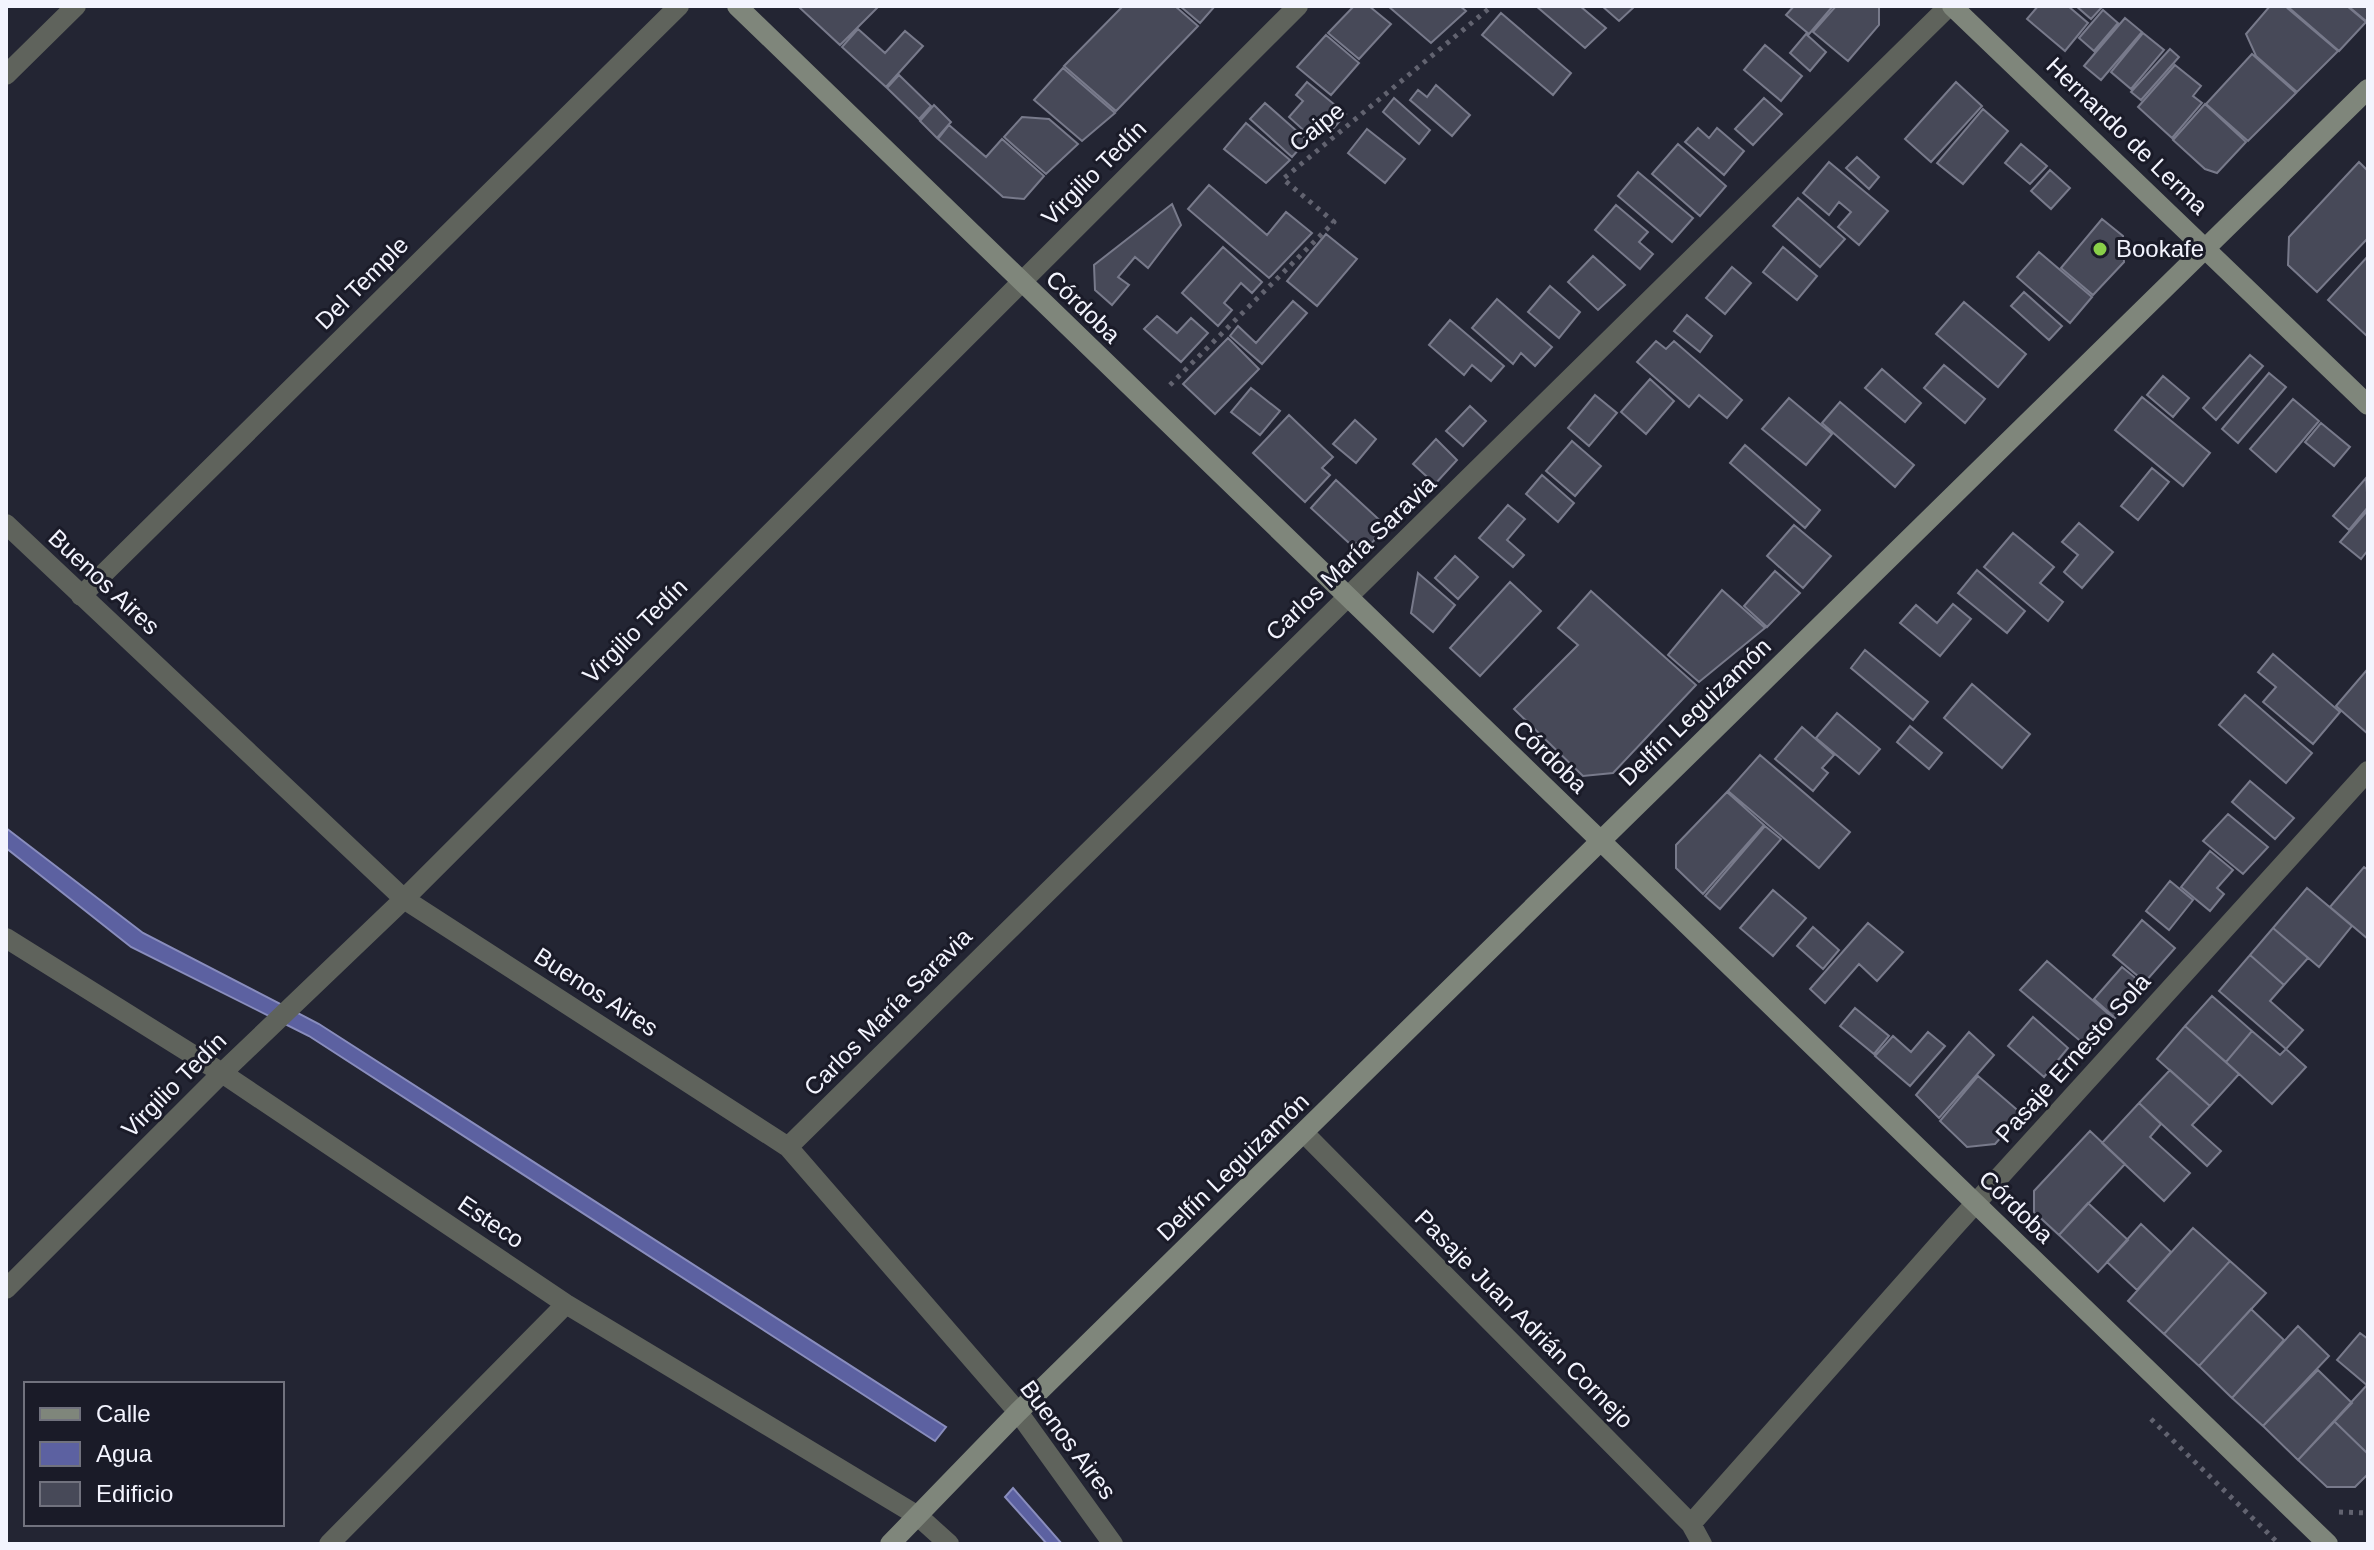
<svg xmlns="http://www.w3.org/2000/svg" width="2374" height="1550" font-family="Helvetica,sans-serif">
	<rect width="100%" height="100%" fill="#232533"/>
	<!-- water -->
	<path fill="#5c61a1" stroke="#898dbd" stroke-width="2" d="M6,828L143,933L319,1024L946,1427L935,1441L309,1036L131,947L6,848Z
		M1013,1488L1062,1544H1047L1005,1497Z"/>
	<!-- building -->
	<path fill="#474958" stroke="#787a8b" stroke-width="2" d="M802,6H879L840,45L800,8Z
		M1123,6H1175L1198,26L1116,111L1064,66Z
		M1180,6H1215L1200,23Z
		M1354,6H1369L1391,24L1359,59L1328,33Z
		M1388,6H1460L1466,11L1431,43Z
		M1536,6H1580L1606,28L1585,48Z
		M1602,6H1635L1619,21Z
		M1794,6H1833L1809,34L1786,15Z
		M1836,6H1879V25L1848,61L1813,32Z
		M2038,6H2068L2088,23L2065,51L2027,19Z
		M2076,6H2103L2091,19Z
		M2270,6H2285L2338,51L2297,92L2256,56L2246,34Z
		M2287,6H2347L2366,22L2339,51Z
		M2348,6H2368V19L2366,21Z
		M2103,10L2118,23L2094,51L2079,38Z
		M1501,13L1571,73L1553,95L1482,35Z
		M2125,18L2142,32L2101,80L2084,66Z
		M858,29L885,53L905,31L923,46L886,87L842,47Z
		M2143,33L2164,50L2131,89L2111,72Z
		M1806,34L1826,52L1810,71L1790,53Z
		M1326,35L1359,63L1331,95L1297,67Z
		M1765,45L1802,76L1781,101L1744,70Z
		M2170,49L2179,57L2141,100L2131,92Z
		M2252,54L2296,93L2248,141L2206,104Z
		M2175,65L2201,86L2193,96L2202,103L2172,138L2138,107Z
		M1063,68L1115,113L1082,141L1034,100Z
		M899,75L931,106L919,119L887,88Z
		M1307,82L1346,114L1331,131L1311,137L1289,117L1303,101L1296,95Z
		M1956,82L1982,106L1931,162L1905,139Z
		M1436,85L1470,115L1452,136L1410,100L1418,90L1427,97Z
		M1394,98L1430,130L1419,144L1383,112Z
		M1764,98L1782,114L1753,145L1735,129Z
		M1265,103L1307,140L1292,157L1250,119Z
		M2205,104L2246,142L2217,173L2205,169L2173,140Z
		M934,105L951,122L937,138L920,121Z
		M1983,109L2008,131L1963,184L1937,163Z
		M1022,117L1049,119L1078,144L1046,174L1004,137Z
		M1246,123L1290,160L1266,183L1224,149Z
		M949,125L986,157L1002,139L1044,176L1024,199L1003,197L938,139Z
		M1698,128L1709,138L1717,128L1744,151L1724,175L1685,142Z
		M1367,129L1405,159L1385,183L1348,153Z
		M1678,144L1726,186L1700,216L1652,174Z
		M2021,144L2047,166L2030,184L2005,163Z
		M1857,157L1879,177L1869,189L1846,168Z
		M1829,162L1888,211L1859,245L1838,227L1851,212L1839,202L1829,215L1803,193Z
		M2359,162L2368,171V238L2317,292L2288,265L2289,237Z
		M2050,170L2070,188L2051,209L2031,191Z
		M1638,172L1693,218L1672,242L1618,196Z
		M1209,185L1267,235L1286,212L1312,233L1269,278L1188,209Z
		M1798,198L1845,239L1820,267L1773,226Z
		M1172,204L1181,225L1148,268L1135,257L1118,277L1129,285L1112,305L1095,290L1094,265Z
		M1616,205L1648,232L1639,242L1653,254L1640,269L1595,230Z
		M2102,219L2123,236L2124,262L2093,295L2061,268Z
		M1326,234L1357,259L1317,306L1287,281Z
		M1223,247L1262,282L1252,293L1241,283L1224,303L1232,310L1218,326L1182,293Z
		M1783,247L1817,276L1797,300L1763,272Z
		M2039,252L2092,297L2070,323L2017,277Z
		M1593,256L1625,285L1598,310L1568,282Z
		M2368,256V337L2328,300Z
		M1732,267L1751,283L1725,314L1706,298Z
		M1550,286L1580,312L1559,338L1528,312Z
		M2024,292L2062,326L2049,340L2011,306Z
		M1497,299L1552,347L1535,366L1521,353L1513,364L1472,328Z
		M1293,301L1307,313L1262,364L1230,336L1238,326L1256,343Z
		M1964,302L2026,354L1998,387L1936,334Z
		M1687,315L1712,336L1700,352L1674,331Z
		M1157,316L1177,333L1191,318L1208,333L1181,362L1144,329Z
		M1450,320L1504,366L1491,381L1472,365L1464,375L1429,345Z
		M1228,338L1259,369L1215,414L1183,384Z
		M1656,341L1666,349L1674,341L1742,400L1727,418L1699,395L1689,407L1637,362Z
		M2250,355L2263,366L2216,420L2203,408Z
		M1944,365L1985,399L1965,423L1924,388Z
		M1882,369L1921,403L1905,422L1865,388Z
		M2269,373L2286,387L2238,443L2222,429Z
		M2163,376L2189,398L2173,417L2147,395Z
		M1650,379L1674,401L1646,434L1621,412Z
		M1251,388L1280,411L1260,435L1231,412Z
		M1595,395L1617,413L1589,446L1568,428Z
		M2142,397L2210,453L2183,486L2115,430Z
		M1789,398L1832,434L1806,465L1762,429Z
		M2293,399L2319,421L2276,472L2250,449Z
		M1840,402L1914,465L1895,487L1822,423Z
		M1470,406L1486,421L1463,446L1446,431Z
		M1289,415L1333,457L1322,468L1330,475L1305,502L1253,453Z
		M1355,420L1376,439L1356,463L1333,444Z
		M2321,423L2350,447L2334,466L2305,442Z
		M1436,439L1457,460L1435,484L1413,464Z
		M1572,441L1601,466L1575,496L1546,471Z
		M1745,445L1820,510L1805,528L1730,463Z
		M2152,468L2169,482L2138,520L2121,506Z
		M1542,475L1574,503L1558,522L1526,494Z
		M2366,478L2368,507L2349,530L2333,516Z
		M1336,480L1386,526L1372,543H1349L1311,508Z
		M1508,505L1525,519L1507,540L1524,555L1513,567L1479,538Z
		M2368,510V550L2361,559L2340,542Z
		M2079,523L2113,552L2082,588L2064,572L2078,555L2062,542Z
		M1794,525L1831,556L1803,588L1767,556Z
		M2013,533L2054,567L2040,583L2063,602L2048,621L1984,567Z
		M1455,556L1478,577L1458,599L1435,578Z
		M1977,570L2025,611L2007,633L1958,593Z
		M1775,571L1800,593L1767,627L1744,606Z
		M1418,573L1455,605L1433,632L1411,613Z
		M1510,582L1541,611L1480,676L1450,648Z
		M1722,590L1765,628L1699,682L1668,655Z
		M1591,591L1696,685L1613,773L1583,776L1514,709L1578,645L1558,628Z
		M1953,604L1971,619L1940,656L1900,623L1916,605L1937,623Z
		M1865,650L1928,702L1913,720L1851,668Z
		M2273,654L2340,712L2313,744L2263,702L2276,687L2258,672Z
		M2366,671L2368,673V734L2336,706Z
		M1972,684L2030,734L2002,768L1944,718Z
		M2245,695L2312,753L2286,783L2219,725Z
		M1837,713L1880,749L1859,774L1816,738Z
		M1910,726L1942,753L1929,769L1897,742Z
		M1802,727L1834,755L1822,768L1828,773L1813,791L1775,759Z
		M1760,755L1850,832L1819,868L1728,791Z
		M2250,781L2294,818L2275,839L2232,802Z
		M1727,792L1764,825L1703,894L1676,868V845Z
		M2228,814L2268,847L2243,874L2203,841Z
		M1765,826L1781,839L1720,909L1705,896Z
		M2210,851L2233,870L2217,888L2224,894L2210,911L2181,887Z
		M2364,867L2368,870V939L2330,907Z
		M2170,881L2193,900L2169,930L2146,911Z
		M2307,888L2352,926L2319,967L2273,928Z
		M1773,890L1806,918L1773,956L1740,928Z
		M2142,920L2175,948L2145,982L2113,955Z
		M1868,923L1903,952L1877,981L1859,964L1825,1003L1810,989Z
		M1813,927L1839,950L1823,969L1797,946Z
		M2273,928L2308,958L2284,985L2250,955Z
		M2250,955L2284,985L2270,1001L2303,1030L2286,1049L2219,991Z
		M2047,961L2112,1017L2085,1045L2020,990Z
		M2122,967L2144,985L2115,1018L2094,999Z
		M2212,996L2252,1031L2226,1062L2185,1026Z
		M1855,1008L1889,1036L1874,1054L1840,1026Z
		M2033,1017L2068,1048L2044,1077L2008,1046Z
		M2185,1026L2239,1074L2210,1106L2157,1059Z
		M2252,1031L2280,1055L2286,1049L2306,1067L2272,1104L2226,1062Z
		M1928,1032L1945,1046L1910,1086L1875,1056L1893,1036L1911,1052Z
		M1969,1032L1994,1055L1939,1118L1916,1095Z
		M2170,1070L2210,1106L2192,1125L2221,1151L2207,1166L2139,1103Z
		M1978,1076L2022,1114L1995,1144L1967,1147L1940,1121Z
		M2139,1103L2161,1124L2150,1137L2190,1173L2164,1201L2102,1143Z
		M2090,1131L2125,1164L2059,1235L2034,1212V1191Z
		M2088,1203L2128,1240L2098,1272L2059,1235Z
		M2141,1224L2171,1252L2137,1290L2107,1262Z
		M2193,1228L2230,1261L2164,1334L2128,1301Z
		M2230,1261L2266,1293L2199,1366L2164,1334Z
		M2251,1309L2284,1340L2232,1398L2199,1366Z
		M2298,1326L2329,1356L2263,1426L2232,1398Z
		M2360,1333L2368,1339V1386L2337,1360Z
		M2318,1370L2352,1403L2298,1460L2263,1426Z
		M2367,1385L2368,1386V1454L2334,1421Z
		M2334,1421L2368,1454V1474L2355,1487H2327L2298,1460Z"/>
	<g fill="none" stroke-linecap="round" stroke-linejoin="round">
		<!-- path -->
		<path stroke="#626370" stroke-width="5" stroke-dasharray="4 6" stroke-linecap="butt" d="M1170,385L1334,222L1283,179L1492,6
			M2151,1419L2279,1544
			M2339,1512L2368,1513"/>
		<!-- street -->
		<path stroke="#5f635c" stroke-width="20" d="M6,75L76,6
			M6,524L404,899L788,1147L1018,1412L1113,1544
			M81,596L679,6
			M6,938L222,1073L566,1304L918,1516L949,1544
			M1305,1134L1691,1524L1702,1544
			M788,1147L1949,6
			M6,1289L222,1073L404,899L1298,6
			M1691,1524L1954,1227L2368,771
			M329,1544L566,1304"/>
		<!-- secondary -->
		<path stroke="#7f867b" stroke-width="20" d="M737,6L2328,1544
			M1952,6L2368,405
			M890,1544L1018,1412L2368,89"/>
	</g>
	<!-- markers -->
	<circle fill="#89cf49" stroke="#1a1b28" stroke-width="3" cx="2100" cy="249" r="8"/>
	<g text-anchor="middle" stroke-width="6" stroke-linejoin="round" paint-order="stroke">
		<!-- street labels -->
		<g font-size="24" fill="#f3f4fe" stroke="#1a1b28">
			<text transform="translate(1317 127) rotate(-39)" y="8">Caipe</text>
			<text transform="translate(2127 136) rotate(44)" y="8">Hernando de Lerma</text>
			<text transform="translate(1094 173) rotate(-45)" y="8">Virgilio Tedín</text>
			<text transform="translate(362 283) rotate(-45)" y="8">Del Temple</text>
			<text transform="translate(1083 307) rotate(44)" y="8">Córdoba</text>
			<text transform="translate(1351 558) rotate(-44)" y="8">Carlos María Saravia</text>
			<text transform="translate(104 582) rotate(43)" y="8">Buenos Aires</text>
			<text transform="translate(635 631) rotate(-45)" y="8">Virgilio Tedín</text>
			<text transform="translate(1695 712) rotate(-44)" y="8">Delfín Leguizamón</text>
			<text transform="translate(1550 757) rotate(44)" y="8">Córdoba</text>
			<text transform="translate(596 992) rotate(33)" y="8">Buenos Aires</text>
			<text transform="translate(888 1012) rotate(-45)" y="8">Carlos María Saravia</text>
			<text transform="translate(2073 1058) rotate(-48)" y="8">Pasaje Ernesto Sola</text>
			<text transform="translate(174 1085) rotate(-45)" y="8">Virgilio Tedín</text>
			<text transform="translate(1233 1167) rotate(-44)" y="8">Delfín Leguizamón</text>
			<text transform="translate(2016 1207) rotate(44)" y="8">Córdoba</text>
			<text transform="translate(491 1222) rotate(34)" y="8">Esteco</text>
			<text transform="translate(1524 1319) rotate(45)" y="8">Pasaje Juan Adrián Cornejo</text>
			<text transform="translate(1068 1440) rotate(53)" y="8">Buenos Aires</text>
		</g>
		<!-- poi labels -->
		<g font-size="24" fill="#f3f4fe" stroke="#1a1b28" text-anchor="start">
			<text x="2116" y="257">Bookafe</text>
		</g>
	</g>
	<!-- border -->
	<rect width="2374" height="1550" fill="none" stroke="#f3f4fe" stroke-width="16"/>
	<!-- legend -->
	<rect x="24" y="1382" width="260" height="144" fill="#1a1b28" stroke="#71727e" stroke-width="2"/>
	<rect x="40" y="1408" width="40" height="12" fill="#7f867b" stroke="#71727e" stroke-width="2"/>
	<text x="96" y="1422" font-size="24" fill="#f3f4fe">Calle</text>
	<rect x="40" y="1442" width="40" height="24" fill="#5c61a1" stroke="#71727e" stroke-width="2"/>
	<text x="96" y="1462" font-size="24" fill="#f3f4fe">Agua</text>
	<rect x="40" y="1482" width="40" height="24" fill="#474958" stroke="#71727e" stroke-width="2"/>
	<text x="96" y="1502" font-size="24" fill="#f3f4fe">Edificio</text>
</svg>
